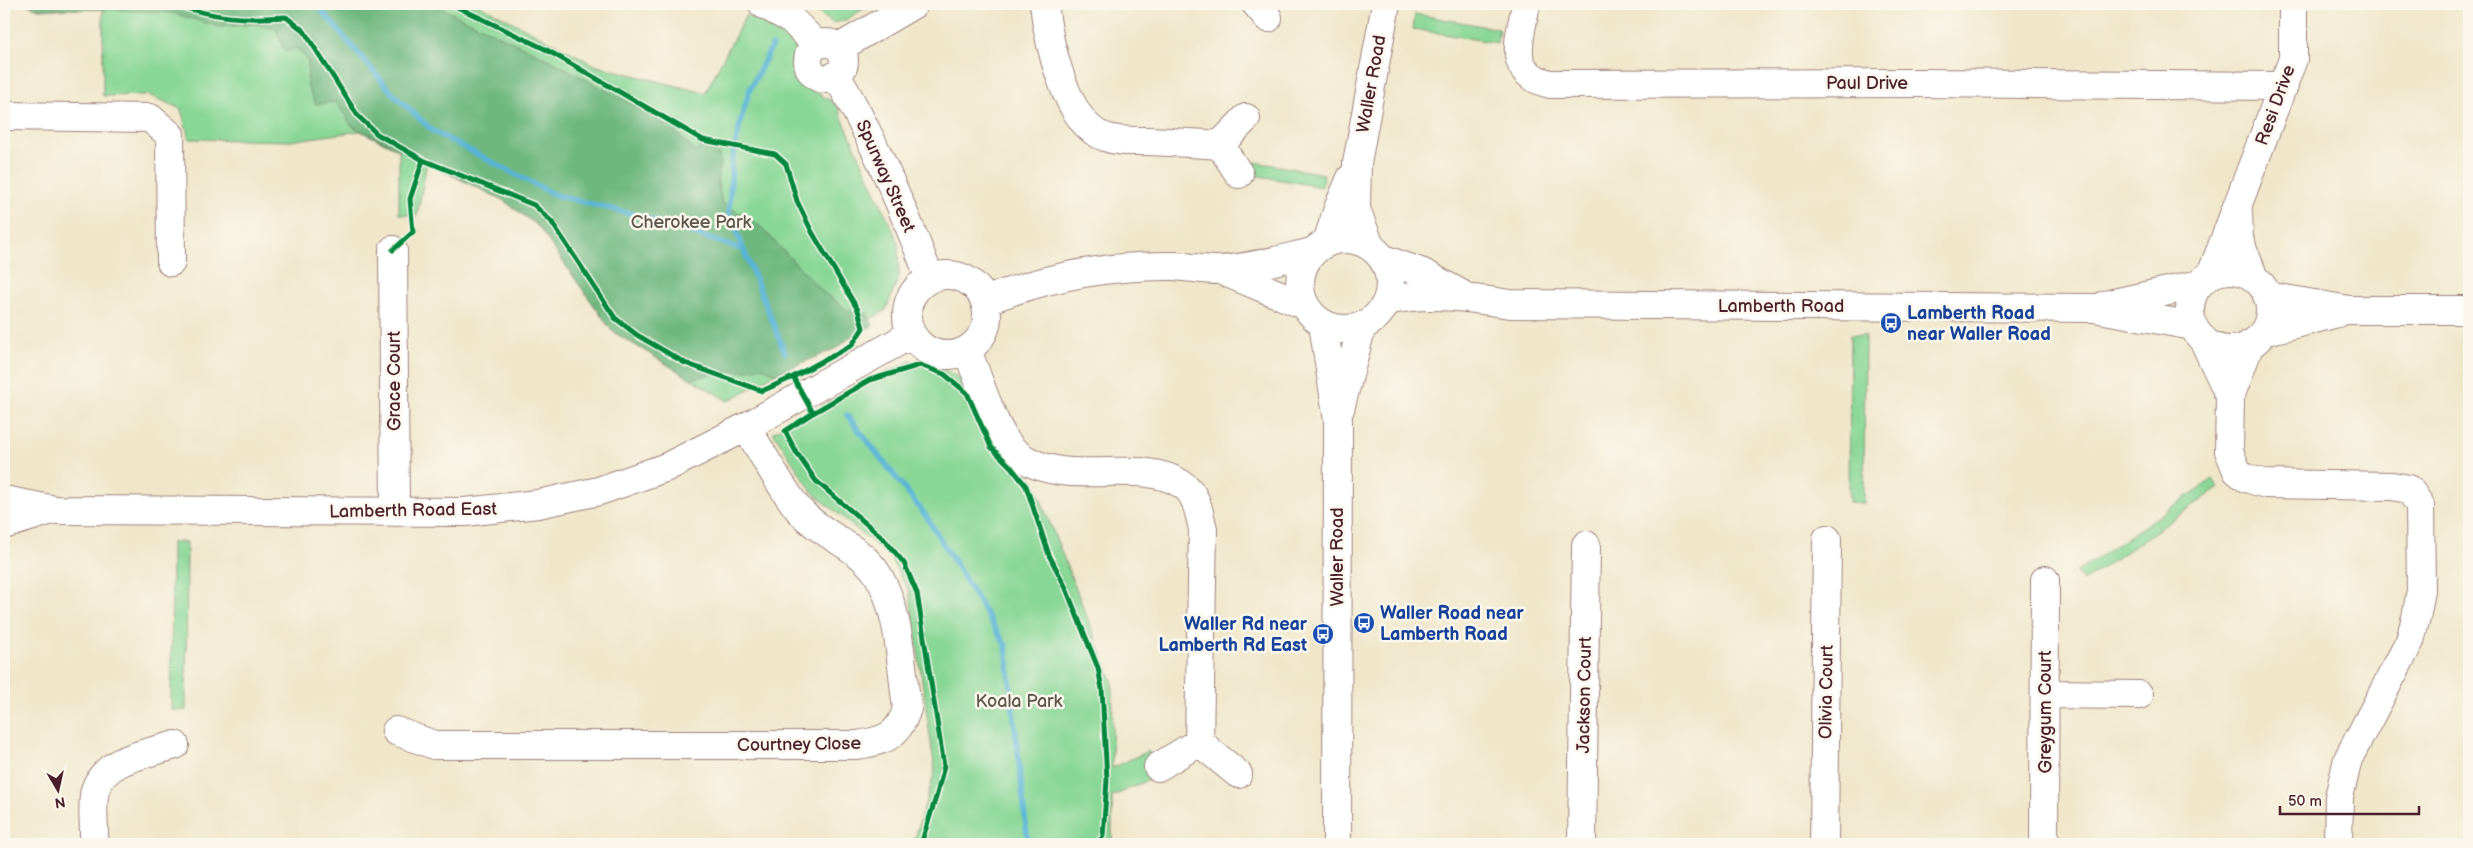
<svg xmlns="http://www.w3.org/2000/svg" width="2473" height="848" font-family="'Balsamiq Sans',sans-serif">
	<rect width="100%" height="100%" fill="#fbf7ec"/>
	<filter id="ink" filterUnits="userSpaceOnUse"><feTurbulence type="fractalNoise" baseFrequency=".02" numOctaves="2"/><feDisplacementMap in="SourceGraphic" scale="10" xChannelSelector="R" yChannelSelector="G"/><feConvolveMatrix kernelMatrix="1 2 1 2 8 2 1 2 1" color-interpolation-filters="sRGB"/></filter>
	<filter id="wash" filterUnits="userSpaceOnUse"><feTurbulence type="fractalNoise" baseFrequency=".0096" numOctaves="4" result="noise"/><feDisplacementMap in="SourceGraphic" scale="20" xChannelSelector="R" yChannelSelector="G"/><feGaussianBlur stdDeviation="1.12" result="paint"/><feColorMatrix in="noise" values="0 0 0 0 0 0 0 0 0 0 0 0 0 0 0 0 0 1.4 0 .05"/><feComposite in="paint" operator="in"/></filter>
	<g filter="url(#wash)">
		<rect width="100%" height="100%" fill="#f0e7cb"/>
		<!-- green -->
		<path fill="#89d796" stroke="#6a7b60" d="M27,4H478L597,66L705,93L746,15L793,38L803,84L836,104L898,242L899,276L886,310L728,401L612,331L538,226L503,200L427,163L417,216L399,214V150L360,131L290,141L189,139L181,109L149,95L103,96V9H39Z
			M805,4H871L846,20L833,23Z
			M1415,14L1499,29L1497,43L1413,29Z
			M1255,162L1324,174L1322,187L1252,175Z
			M1850,335H1865L1864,503H1849Z
			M911,361L945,370L970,384L992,437L1033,480L1113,683L1112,768L1148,751L1160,774L1112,797V844H913L935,771L909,590L888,555L812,492L773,432L872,378Z
			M2213,479L2219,488L2083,581L2077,572Z
			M172,542H187L186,710H171Z"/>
		<!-- forest -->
		<path fill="#6eb87f" stroke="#5c6c55" d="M27,4H433L550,60L643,110L679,135L696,153L701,146L718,150L720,163L717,180L722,203L758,224L823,292L846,309L868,314L873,326L855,333L837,348L776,374L763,367L746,371H723L691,379L612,331L538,226L503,200L352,126L336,102L316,104L307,86L308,61L297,48L285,52L276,29L256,24L220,27L172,13L104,9H39Z"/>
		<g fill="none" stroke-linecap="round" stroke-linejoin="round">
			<!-- stream -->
			<path stroke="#58b4d6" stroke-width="5.5" d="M316,4L393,94L433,131L555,195L640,216L744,250
				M772,46L750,89L741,119L732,161L729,213L785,353
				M847,415L926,516L1006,646L1028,844"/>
		</g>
	</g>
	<g filter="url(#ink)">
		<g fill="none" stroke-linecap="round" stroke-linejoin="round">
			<!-- minor casing -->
			<g stroke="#9d837b" stroke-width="30">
				<path id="minor" d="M763,4L792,20L817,45
					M1044,4C1048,40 1066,125 1105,137C1119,142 1134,141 1147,141C1172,142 1196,143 1220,145
					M1256,4L1268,18
					M1526,4C1520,39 1505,73 1550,84L1916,83L2284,86
					M808 61a18 18 0 1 1 36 0a18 18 0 1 1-36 0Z
					M839,48L914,4
					M836,75C874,139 904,210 930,279
					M4,116L150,118L170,135L171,262
					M1239,174L1220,145L1246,118
					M2238,210L2239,239L2254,278
					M1300 284a45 45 0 1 1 90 0a45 45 0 1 1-90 0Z
					M1327,242L1339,206L1351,178
					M1370,246L1356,209L1357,163L1386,4
					M393,250L395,512
					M1383,259L1423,273L1461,294
					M1220,270L1304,305
					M2190 310a40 40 0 1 1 80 0a40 40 0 1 1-80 0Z
					M2211,275L2293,59V4
					M907 315a40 40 0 1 1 80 0a40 40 0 1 1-80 0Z
					M2267,296L2349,310H2469
					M985,301C1045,277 1109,265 1174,266C1189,267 1204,270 1219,270C1251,268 1282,259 1313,252
					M1387,301C1428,291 1469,298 1510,304L2094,308L2193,326
					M2105,305L2200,284
					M1323,324L1338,420L1337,844
					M2263,332L2338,313
					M2203,339L2230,397
					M2250,344L2230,397L2229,451L2237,471L2246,478L2266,484L2392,486L2409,489L2420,505L2421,590L2417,613L2410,641L2348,759L2339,797L2338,844
					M967,350C978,376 995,435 1015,452C1063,493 1138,454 1183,485C1197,494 1199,514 1203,529L1199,742
					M1340,409L1362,326
					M4,500L55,510L465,512L538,504L599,491L667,467L746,427L912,334
					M4,525L49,511
					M2045,694L2139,695
					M396,731L434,745H857C885,741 899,736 907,708C901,666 900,611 878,575C860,546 822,536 799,510C781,488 762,452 746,427
					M1158,767L1199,742L1238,774
					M94,844C95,828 91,806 95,790C105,758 147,754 175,745
					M1582,844L1586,545
					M1824,844L1827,539
					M2044,844L2045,580"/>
			</g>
			<!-- minor -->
			<use href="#minor" stroke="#fff" stroke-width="28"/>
			<!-- cycleway casing -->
			<g stroke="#fbf7ec" stroke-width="8">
				<path id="cycleway" d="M173,4C215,18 242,20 286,17L304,31L358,116L377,134L423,160L534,205L551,221L615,318L637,335L685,363L762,391L793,377L813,413L785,431L796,452L816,481L883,538L904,563L917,593L944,766L937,794L921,844
					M451,4L545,49L703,140L775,154L786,164L797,201L812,232L858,310L863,328L852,345L793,377
					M393,250L413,232L410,199L423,160
					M813,413L870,380L920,365L944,374L967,393L991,447L1011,467L1026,486L1049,555L1065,586L1098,668L1102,689L1107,780L1103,836L1098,844"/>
			</g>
			<!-- cycleway -->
			<use href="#cycleway" stroke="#00873e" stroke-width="5"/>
		</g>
	</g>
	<!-- icons -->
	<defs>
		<g id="bus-disc" transform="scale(1.125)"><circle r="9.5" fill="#1a4fb4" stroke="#fbf7ec"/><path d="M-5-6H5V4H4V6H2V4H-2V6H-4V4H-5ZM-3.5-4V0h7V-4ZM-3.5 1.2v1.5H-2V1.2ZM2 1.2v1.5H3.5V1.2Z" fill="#fff"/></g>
	</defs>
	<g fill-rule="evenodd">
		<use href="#bus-disc" x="1891" y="323"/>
		<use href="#bus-disc" x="1364" y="623"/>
		<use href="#bus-disc" x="1323" y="634"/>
	</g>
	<g text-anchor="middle" stroke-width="5" stroke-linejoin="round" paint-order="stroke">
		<!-- street labels -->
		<g font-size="18" fill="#4a1f2b" stroke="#fbf7ec">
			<text x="1867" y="89">Paul Drive</text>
			<text transform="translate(1371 84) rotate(-80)" y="6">Waller Road</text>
			<text transform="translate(2275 105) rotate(-70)" y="6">Resi Drive</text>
			<text transform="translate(886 176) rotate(66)" y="6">Spurway Street</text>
			<text x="1781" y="312">Lamberth Road</text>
			<text transform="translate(394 381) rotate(-90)" y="6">Grace Court</text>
			<text transform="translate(413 510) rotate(-1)" y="6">Lamberth Road East</text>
			<text transform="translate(1337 557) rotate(-90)" y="6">Waller Road</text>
			<text transform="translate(1826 692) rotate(-89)" y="6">Olivia Court</text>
			<text transform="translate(1584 695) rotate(-89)" y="6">Jackson Court</text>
			<text transform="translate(2045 712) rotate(-90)" y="6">Greygum Court</text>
			<text transform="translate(799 744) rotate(-1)" y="6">Courtney Close</text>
		</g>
		<!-- park labels -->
		<g font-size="18" fill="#5d564b" stroke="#fbf7ec">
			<text x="691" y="228">Cherokee Park</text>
			<text x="1019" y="707">Koala Park</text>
		</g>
		<!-- transit labels -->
		<g font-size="18" font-weight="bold" fill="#164399" stroke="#fbf7ec" text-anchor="start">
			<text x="1907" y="319">Lamberth Road<tspan x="1907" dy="21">near Waller Road</tspan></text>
			<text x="1380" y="619">Waller Road near<tspan x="1380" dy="21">Lamberth Road</tspan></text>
			<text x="1307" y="630" text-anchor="end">Waller Rd near<tspan x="1307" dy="21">Lamberth Rd East</tspan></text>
		</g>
	</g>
	<!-- margin -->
	<rect width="2473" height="848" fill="none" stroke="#fbf7ec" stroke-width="20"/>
	<!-- north arrow -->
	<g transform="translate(58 790) rotate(171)" stroke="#fbf7ec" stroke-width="4" paint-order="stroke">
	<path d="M0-4L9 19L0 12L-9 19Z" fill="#4a1f2b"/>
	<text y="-8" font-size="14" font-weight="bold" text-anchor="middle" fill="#4a1f2b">N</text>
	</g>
	<!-- scale -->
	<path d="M2280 806v8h139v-8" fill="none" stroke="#4a1f2b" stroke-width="2.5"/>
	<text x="2288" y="806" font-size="15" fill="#4a1f2b" stroke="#fbf7ec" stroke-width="4" paint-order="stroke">50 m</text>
</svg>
